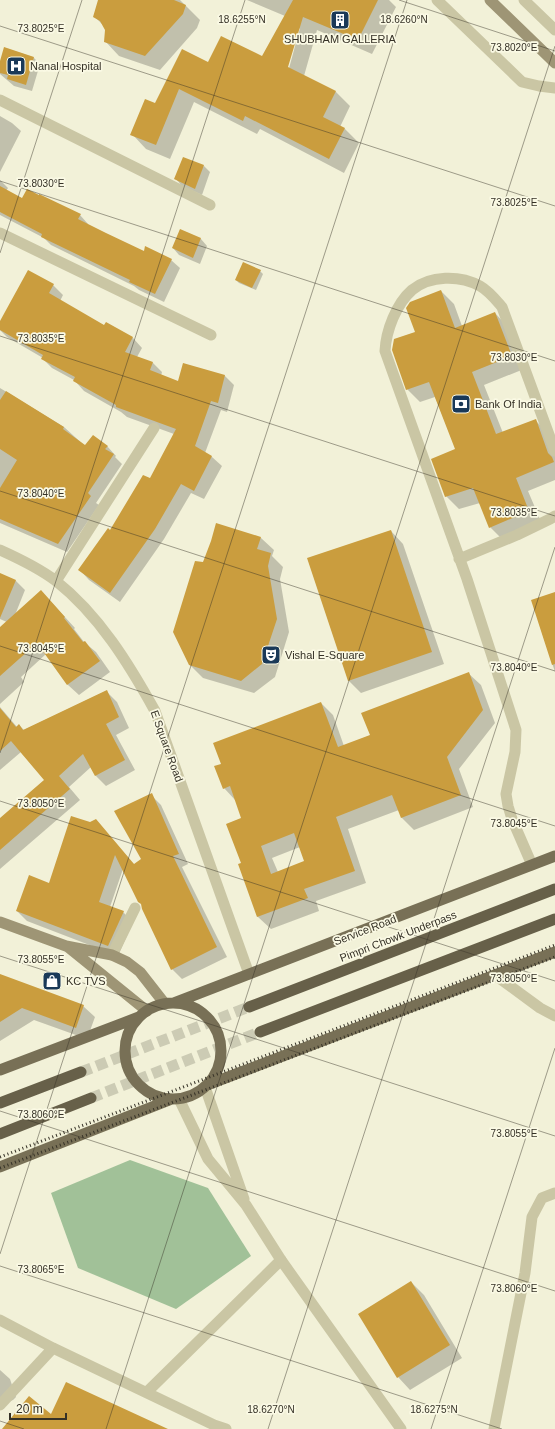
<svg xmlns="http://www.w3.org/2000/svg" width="555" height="1429" font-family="Arial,sans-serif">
	<rect width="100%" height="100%" fill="#f2f1d8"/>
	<!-- green -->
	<path fill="#a1c198" d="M130,1160L208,1188L251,1256L176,1309L78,1268L51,1193Z"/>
	<!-- shadow -->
	<path fill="#0003" fill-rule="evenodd" d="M99,0H180L200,20L197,28L160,70L119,56L105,41L106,30L104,26L94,16Z
		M247,0H389L396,7L372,54L317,30L304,76L336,92L350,106L340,127L345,129L359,143L344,173L260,129L257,134L194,102L170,159L146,149L132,134L155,105L208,64L262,58L285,16ZM300,28L288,72L286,71L297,31Z
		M34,58L40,64L32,91L14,86L0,74V64Z
		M0,116L12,123L21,131L0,172Z
		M204,166L210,172L202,195L182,186L176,179Z
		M0,180L8,188L6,191L23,199L80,215L88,224V225L144,252L171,260L180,268L164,302L139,290L134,286L51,245L44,238L0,215Z
		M180,230L201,239L207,246L200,264L179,255L173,248Z
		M260,271L263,274L256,290L239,283L236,280Z
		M53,285L63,295L60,301L105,326L106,324L133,338L142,348L137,357L153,363L162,372L161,376L179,383L225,376L234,385L227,412L221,410L205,453L212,457L222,466L204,499L191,493L164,539L120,602L89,580L80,570L150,480L174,434L127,417L121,412L84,391L74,380L52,368L42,358H43L7,337L0,330V323Z
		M441,291L454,304L462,326L495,313L507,326L524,369L484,385L503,433L535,420L548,433L555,451V480L528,491L542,524L503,540L490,527L480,503L459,509L446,496L456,449L435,397L420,402L407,389L416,332Z
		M0,388L64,427L86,447L107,446L116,456L115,457L122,464L96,503L99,505L67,552L0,523Z
		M391,531L403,544L444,664L361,693L348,680Z
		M261,538L274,550L272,556L283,567L280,579L289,632L275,677L254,693L203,678L190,665L203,563L212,541Z
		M0,574L16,581L25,590L15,615L41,591L75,628L74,629L84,642L96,652L110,672L79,695L68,685L46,654L21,677L24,682L0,704V647L9,623L0,619Z
		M555,593V672L532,601Z
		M468,673L481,685L495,723L459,769L473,807L414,830L402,818L399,810L348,829L366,883L316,901L319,911L271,929L258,917L239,865L242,864L243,819L236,801L224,788L222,764L321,703L333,715L344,746L371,735ZM300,847L305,862L278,872L272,858Z
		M106,691L117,702L129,728L116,735L135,770L106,786L96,776L91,767L69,787L80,800L0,869V819L45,780L21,752L0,770V707L17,727L19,725L24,730Z
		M151,795L161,805L188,864L182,867L227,957L182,979L172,969L142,904L123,869L110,907L123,912L133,922L118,956L27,921L17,911L50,884L72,817L135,865L142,860Z
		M0,976L83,1006L95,1017L87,1039L34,1020L0,1041Z
		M411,1282L424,1295L462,1358L410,1390L398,1377Z
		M0,1370L10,1379L16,1397L13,1400L0,1405Z"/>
	<!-- building -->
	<path fill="#ca9d3e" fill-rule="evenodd" d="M98,0H174L186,5L183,14L145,56L104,42L105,30L100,21L93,17Z
		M293,0H378L358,40L303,17L288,67L336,91L323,117L345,128L329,159L245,116L243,121L179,89L156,145L130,135L145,99L155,103L182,49L208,62L221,36L262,56Z
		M4,47L34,57L26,85L7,79L8,75L0,73V61Z
		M183,157L204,165L195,189L174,179Z
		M0,186L22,198L27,189L39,195V194L81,214L78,219L106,233L144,251L145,246L172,259L155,294L129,282L130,280L41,237L42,234L0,212Z
		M180,229L201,238L193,258L172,248Z
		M243,262L261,270L252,288L235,280Z
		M28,270L54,284L49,293L104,325L106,322L133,337L125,352L153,362L150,370L178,381L183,363L225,375L218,403L211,401L195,446L212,456L194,491L181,484L155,529L110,593L78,570L108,528L110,530L143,475L150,478L176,429L116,407V405L73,381L75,377L41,359L43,355L0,330V321Z
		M441,290L455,328L495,312L512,356L472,372L496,434L536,419L548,453L552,457L554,462L516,478L529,511L489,528L473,488L445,497L431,459L455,449L429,382L406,390L392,350L394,339L415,332L406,308L410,302Z
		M6,391L64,427L63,429L85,445L93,435L108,446L105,449L114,454L88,493L91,496L58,544L0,519V488L17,460L0,449V400Z
		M216,523L261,537L257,549L271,553L268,566L277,619L262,664L241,681L189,665L173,632L195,561L203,562L211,541Z
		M391,530L432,652L348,681L307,558Z
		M0,573L16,580L0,618Z
		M41,590L65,617L64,618L83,642L85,641L100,661L67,685L37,643L0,676V627Z
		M555,592V664L552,665L531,600Z
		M469,672L483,710L447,757L461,795L401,818L392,795L336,817L355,871L304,889L308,898L257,917L238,864L241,863L226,824L241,818L230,786L223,789L214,766L221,764L213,743L321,702L338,747L370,735L361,713ZM294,833L304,861L271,874L261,846Z
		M107,690L119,717L106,724L125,760L95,776L83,754L59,776L70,789L0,850V818L44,780L11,741L0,751V708L16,727L19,724L23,730Z
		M152,793L179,854L173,856L217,947L171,970L142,909L141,904L138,902L115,855L99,902L124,911L108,946L16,911L29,875L49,883L71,816L90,822L96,819L134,864L141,859L114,811Z
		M0,974L84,1005L76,1028L22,1008L0,1022Z
		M411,1281L450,1345L397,1378L358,1314Z
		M66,1382L168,1429H2L29,1396L51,1414Z"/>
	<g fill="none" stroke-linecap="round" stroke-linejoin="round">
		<!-- trunk-tunnel -->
		<path stroke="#cccbb4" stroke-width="11" stroke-dasharray="11 5.5" stroke-linecap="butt" d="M81,1072L249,1007
			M91,1098L260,1032"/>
		<!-- minor -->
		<path stroke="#cac6a4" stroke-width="11" d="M524,0L555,30
			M0,100L210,205
			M0,233L211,335
			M0,550C20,559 39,568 56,581C99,615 129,664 155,711L249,974
			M459,559L517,535L550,519L555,516
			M56,581L154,428
			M532,865L512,819L508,806L506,794L515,752L516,730L467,579L385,351C386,331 396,304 412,290C430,275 460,275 480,286C489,291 496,300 502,307L555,451
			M112,955L135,908
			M495,975L540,1008L555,1016
			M0,1320L53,1348L214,1425L226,1429
			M147,1392L281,1260
			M0,1405L53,1348
			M494,1429L525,1273L532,1217L542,1198L555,1193"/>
		<!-- tertiary -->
		<path stroke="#cac6a4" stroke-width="11" d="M437,0L522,82L539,86L555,88
			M205,1087L244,1199
			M179,1099L208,1159L246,1205L281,1260L401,1429"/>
		<!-- secondary -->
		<path stroke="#9e9575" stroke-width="11" d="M490,0L555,63
			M0,922L66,946L112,955L127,962L140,972L165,1004
			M68,947L147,1011"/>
		<!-- primary -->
		<path stroke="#787056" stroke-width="11" d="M174,1003L555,856
			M125 1051a48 48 0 1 1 96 0a48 48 0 1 1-96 0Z
			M0,1070L139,1017
			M207,1085L555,952
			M0,1167L172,1099"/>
		<!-- trunk -->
		<path stroke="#676049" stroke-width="11" d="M249,1007L555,889
			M260,1032L555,919
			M0,1103L81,1072
			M0,1134L91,1098"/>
		<!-- rail -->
		<path stroke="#353126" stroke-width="3" stroke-dasharray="1 3" stroke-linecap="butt" d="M0,1157L555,945
			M0,1168L555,957"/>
	</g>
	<!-- ticks -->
	<path fill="none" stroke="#353126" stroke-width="1" stroke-opacity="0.45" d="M399,0L555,51M0,26L555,206M0,181L555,361M0,253L82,0M0,336L555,516M0,491L555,671M0,646L555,826M0,753L245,0M0,801L555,981M0,956L555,1136M0,1111L555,1291M0,1254L407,0M0,1266L502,1429M0,1421L24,1429M106,1429L555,46M268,1429L555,547M431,1429L555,1048"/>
	<!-- icons -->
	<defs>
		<g id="building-square" transform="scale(1)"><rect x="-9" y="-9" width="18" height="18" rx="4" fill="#1a3958" stroke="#faf9e4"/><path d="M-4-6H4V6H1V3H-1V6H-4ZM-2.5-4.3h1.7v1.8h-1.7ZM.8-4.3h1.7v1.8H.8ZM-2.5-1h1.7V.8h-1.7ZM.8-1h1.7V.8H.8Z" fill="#fff"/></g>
		<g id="hospital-square" transform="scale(1)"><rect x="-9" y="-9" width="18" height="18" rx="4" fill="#1a3958" stroke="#faf9e4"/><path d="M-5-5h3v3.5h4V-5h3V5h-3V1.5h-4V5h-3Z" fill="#fff"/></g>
		<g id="bank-square" transform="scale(1)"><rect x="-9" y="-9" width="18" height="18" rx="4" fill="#1a3958" stroke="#faf9e4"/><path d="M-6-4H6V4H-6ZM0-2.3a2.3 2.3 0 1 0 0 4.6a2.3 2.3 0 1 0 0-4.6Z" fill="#fff"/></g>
		<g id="theatre-square" transform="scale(1)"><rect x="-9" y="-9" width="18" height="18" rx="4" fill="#1a3958" stroke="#faf9e4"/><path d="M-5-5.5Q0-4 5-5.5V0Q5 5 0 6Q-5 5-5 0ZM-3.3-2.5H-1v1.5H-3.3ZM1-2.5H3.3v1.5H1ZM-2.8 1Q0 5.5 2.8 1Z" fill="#fff"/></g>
		<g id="shop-square" transform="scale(1)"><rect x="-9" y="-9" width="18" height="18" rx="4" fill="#1a3958" stroke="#faf9e4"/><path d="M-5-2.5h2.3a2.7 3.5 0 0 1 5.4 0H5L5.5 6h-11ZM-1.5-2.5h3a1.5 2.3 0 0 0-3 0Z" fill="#fff"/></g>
	</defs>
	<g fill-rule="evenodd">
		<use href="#building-square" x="340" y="20"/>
		<use href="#hospital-square" x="16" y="66"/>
		<use href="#bank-square" x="461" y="404"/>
		<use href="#theatre-square" x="271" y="655"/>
		<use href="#shop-square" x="52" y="981"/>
	</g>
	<g text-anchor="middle" stroke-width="3.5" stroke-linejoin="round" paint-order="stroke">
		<!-- poi labels -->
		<g font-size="11" fill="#353126" stroke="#faf9e4" text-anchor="start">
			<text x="340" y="43" text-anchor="middle">SHUBHAM GALLERIA</text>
			<text x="30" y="70">Nanal Hospital</text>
			<text x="475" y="408">Bank Of India</text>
			<text x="285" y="659">Vishal E-Square</text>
			<text x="66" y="985">KC TVS</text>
		</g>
		<!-- street labels -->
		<g font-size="11" fill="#353126" stroke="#faf9e4">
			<text transform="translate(167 746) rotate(70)" y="4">E Square Road</text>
			<text transform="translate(365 930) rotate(-21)" y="4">Service Road</text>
			<text transform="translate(398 936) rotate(-21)" y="4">Pimpri Chowk Underpass</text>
		</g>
	</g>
	<g font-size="10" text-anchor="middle" fill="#353126" stroke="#faf9e4" stroke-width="3.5" stroke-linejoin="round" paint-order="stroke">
		<text x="242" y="23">18.6255°N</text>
		<text x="404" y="23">18.6260°N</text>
		<text x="41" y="32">73.8025°E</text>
		<text x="514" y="51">73.8020°E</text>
		<text x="41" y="187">73.8030°E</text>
		<text x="514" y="206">73.8025°E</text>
		<text x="41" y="342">73.8035°E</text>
		<text x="514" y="361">73.8030°E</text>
		<text x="41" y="497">73.8040°E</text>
		<text x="514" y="516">73.8035°E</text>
		<text x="41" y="652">73.8045°E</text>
		<text x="514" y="671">73.8040°E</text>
		<text x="41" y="807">73.8050°E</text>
		<text x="514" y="827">73.8045°E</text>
		<text x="41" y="963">73.8055°E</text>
		<text x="514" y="982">73.8050°E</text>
		<text x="41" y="1118">73.8060°E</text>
		<text x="514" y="1137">73.8055°E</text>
		<text x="41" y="1273">73.8065°E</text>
		<text x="514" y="1292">73.8060°E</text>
		<text x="271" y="1413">18.6270°N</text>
		<text x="434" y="1413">18.6275°N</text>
	</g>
	<!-- scale -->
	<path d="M10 1413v6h56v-6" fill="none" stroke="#353126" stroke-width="2"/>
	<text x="16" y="1413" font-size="12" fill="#353126" stroke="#faf9e4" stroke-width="3" paint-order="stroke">20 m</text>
</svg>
